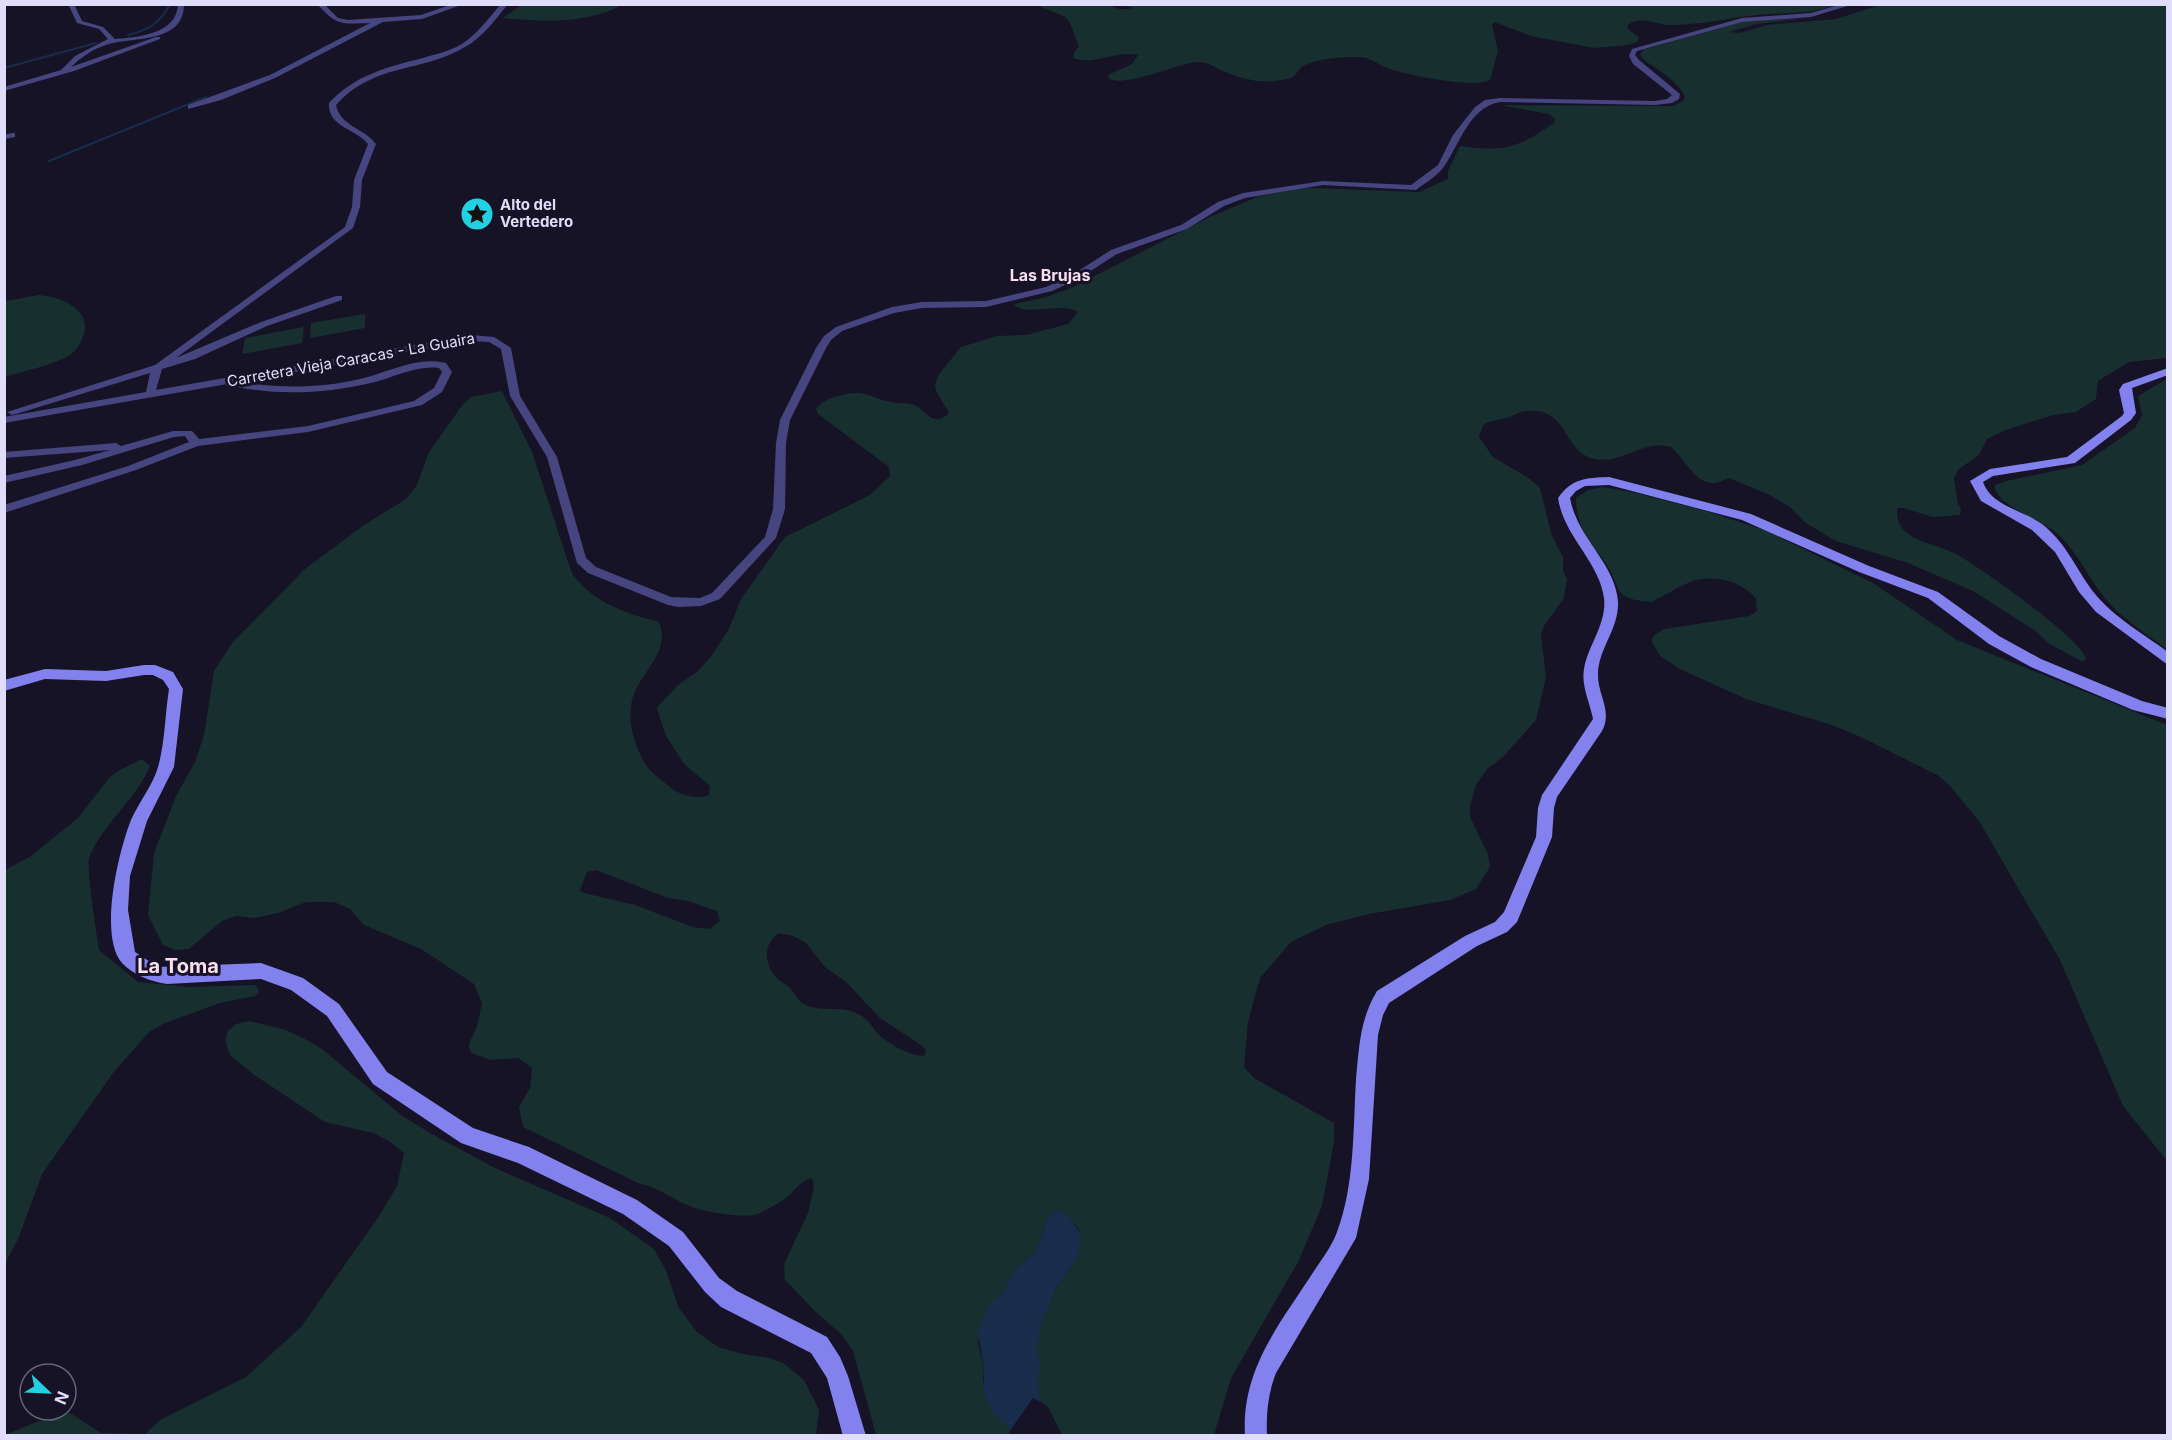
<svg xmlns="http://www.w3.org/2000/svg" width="2172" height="1440" font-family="Inter,sans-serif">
	<rect width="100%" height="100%" fill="#161326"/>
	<!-- green -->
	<path fill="#172f2e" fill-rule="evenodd" d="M521,5V4L622,5C587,24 542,22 503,18Z
		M1038,5L1109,4C1116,10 1125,10 1133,8L1122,5H1835C1810,15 1783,12 1757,15C1729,18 1700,25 1671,25C1657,25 1639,14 1627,26L1629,30L1639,37L1637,42L1628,45L1594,48L1531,36L1494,22L1492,25L1498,51L1490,80C1474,89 1406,75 1387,68C1376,64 1371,57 1359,57C1342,57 1320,58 1305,65C1300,67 1299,71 1295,75C1290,80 1281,80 1274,81C1258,83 1240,78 1225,72C1215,68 1209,61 1196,62C1173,65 1127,87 1109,79L1108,75L1132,64L1138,55C1116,50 1094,66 1073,58L1074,53L1079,46C1075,39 1072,25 1068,20C1063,13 1046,11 1038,5Z
		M1880,5H2167V358L2129,362L2098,381L2096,399L2076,412L2053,415L2006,430L1987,439L1979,455L1959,469L1954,478L1958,504L1961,508L1960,515L1933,517L1903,508H1898L1897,511C1897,516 1898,524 1902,528C1914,543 1940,545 1956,554C1978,566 2082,639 2086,659L2083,662L2048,643L2037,632L1973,591L1908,563L1836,541L1806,523L1790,507L1770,495L1729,478C1724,479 1720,483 1715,483C1695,485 1684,457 1671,447C1643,439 1623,464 1595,459C1563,453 1569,407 1527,411C1521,411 1515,415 1510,417C1500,420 1491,420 1483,425L1479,437L1493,457L1530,479L1540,488L1552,536L1563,557V571L1567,579L1564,598L1544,626L1541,635L1546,677L1536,720L1503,757L1487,769L1476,785L1470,806V817L1488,854L1490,867L1476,889L1450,900L1369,914L1326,925L1291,942L1260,978L1248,1022L1244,1067L1254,1078L1334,1123V1142L1322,1206L1298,1262L1231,1378L1214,1435H1062L1048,1407L1041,1402L1037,1382V1344L1043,1319L1057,1286L1071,1268L1079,1230L1070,1217L1046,1220L1042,1238L1034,1253L1015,1269L1004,1291L993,1302L978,1342L984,1369L983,1380L991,1407L1011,1429L1008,1435H876L853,1351L842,1335L816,1312L785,1280L784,1264L808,1213L814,1187L812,1178C799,1181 794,1193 783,1200C775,1205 766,1210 758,1214C745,1219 708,1212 694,1208C675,1201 658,1187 638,1183L523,1127L519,1107L530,1088L532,1068L518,1058L491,1060L471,1053L469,1047L470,1041L477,1027L482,1003L474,984L421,949L364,925L350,909L334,902H306L278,913L255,918L236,916L222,921L189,949L175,950L163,945L148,915L154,853L176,796L195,762L204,735L214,671L232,643L305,569L364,525L406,499L417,485L429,452L463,404L471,397L502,391L532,452L572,574C595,603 624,613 659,622C671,650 643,671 634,694C628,710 630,728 636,744C639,752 643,762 649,769C654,775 663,781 670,787C679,795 697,800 709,795L710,786L684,764L666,736L657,709L659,705L678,685L698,671L712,655L729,629L741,599L785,537L870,495L890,476L889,467L818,414L816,409C823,398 845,393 859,393C869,394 880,400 890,402C898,404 906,402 914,405C927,410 932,429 949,413L936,391L935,385L939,374L961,347L997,336L1026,335L1068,324L1078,312C1059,301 1026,318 1014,304L1043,298L1069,289L1212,216L1257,197L1293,189L1314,188L1419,192L1448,179V171L1460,146C1504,152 1519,148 1555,122L1554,118L1549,114L1500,105L1673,106L1683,101L1685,97C1678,81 1658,70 1644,60L1640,55L1643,50L1740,22L1806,18L1757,24L1729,32L1740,33L1767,25L1836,19ZM596,870L668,898L688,901L717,911L720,921L710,929L693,927L635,905L584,893L580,890L587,872ZM779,933L793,936L806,943L825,967L846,982L880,1018L921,1045L926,1050L924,1056C910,1056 889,1044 879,1035C873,1028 868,1019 860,1015C843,1004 823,1013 806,1005C798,1002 796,995 791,989C787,984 780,982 776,977C764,964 763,943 779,933Z
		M39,295C63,297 95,311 82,339C79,345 77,350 71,354C52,366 26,370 5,377V301Z
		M365,314V328L310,338L311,323Z
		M304,327L302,343L242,354L245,338Z
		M2167,379V650C2145,632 2118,617 2101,593C2085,572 2075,548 2054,531C2041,520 1993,504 1995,485L2006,481L2082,465L2135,428L2142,415L2138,396Z
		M1603,487L1636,493L1706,511L1767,531L1873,583L1957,640L2167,725V1161L2123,1106L2060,960L1979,821L1949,785L1939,776L1863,738L1832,725L1746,699L1680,669L1660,656L1652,642L1653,636L1664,629L1749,616L1757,611L1756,599C1749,590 1739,584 1728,581C1694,572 1679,589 1651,602C1641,601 1627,600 1620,592C1616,586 1614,577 1610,570C1593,543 1577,533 1576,498L1588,490Z
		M142,759L150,766C136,800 103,823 89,858C86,867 97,936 99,950L138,982L189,987L256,985L259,992L255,996L220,1003L165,1023L150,1031L113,1073L42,1174L19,1237L5,1264V870L31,856L78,818L109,778L118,771Z
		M250,1021L286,1030L305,1039L322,1049L401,1115L430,1133L495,1168L610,1218L654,1249L666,1271L679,1308L697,1332L718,1347L743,1354L769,1358L783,1363L804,1380L819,1410L816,1435H5L39,1421L70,1413L101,1433L145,1434L160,1420L246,1377L301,1327L377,1219L397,1186L404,1153L389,1141L373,1133L325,1122L253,1074L230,1055L225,1040L228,1031L236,1024Z"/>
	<!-- water -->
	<path fill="#182d4b" d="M1059,1210L1070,1217L1081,1235V1243L1076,1261L1057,1286L1042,1323L1037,1349L1040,1368L1037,1382L1041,1402L1033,1398L1011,1429L993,1412L984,1393V1369L978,1332L989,1305L1004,1291L1015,1269L1034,1253L1042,1238L1046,1220L1051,1213Z"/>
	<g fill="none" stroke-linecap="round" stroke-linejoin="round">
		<!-- stream -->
		<path stroke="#182d4b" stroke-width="2" d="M128,35C148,30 161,23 170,4
			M4,68L96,43
			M49,161L206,97"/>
		<!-- minor -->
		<path fill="#46457f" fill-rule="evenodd" d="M68,4H74L82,21L103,27L115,39C139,37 177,34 178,4H184C184,45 131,36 106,45C93,49 80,58 71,67L156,37H160V39L74,71L4,91V87L61,70L75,56L108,39L99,29L77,23Z
			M317,4H324L338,18L348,20L421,15L453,4H464L422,19L383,22L275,78L221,100L188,109V105L270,75L370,23C341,24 337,26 317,4Z
			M501,4H508C496,19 482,38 465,47C421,73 373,63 336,105C340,126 364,128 376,144L362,180L360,207L353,228L176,358L261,322L336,296H342V300L267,326L195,359L162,369L156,390L471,335L494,337L511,348L520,396L557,457L586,558L596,567L671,597L700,598L712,593L765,537L773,509L776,443L780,420L816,348L824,336L836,327L892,307L922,302L986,301L1046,287L1072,275L1111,250L1181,225L1218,202L1243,193L1323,181L1411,185L1438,165L1453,135L1475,107L1485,100L1500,98L1655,101L1667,99L1672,95L1633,64L1629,56L1632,49L1742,18L1811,13L1842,4H1854L1811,17L1742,22L1637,51L1635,55L1639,60L1680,94L1679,99L1672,103L1655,105L1500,102C1470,107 1460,143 1445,165C1439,175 1425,183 1416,190L1323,185L1245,198L1224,206L1187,229L1117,254L1078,279L1052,291L986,307L922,308L894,313L842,331L831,340L826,348L790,420L786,443L785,509L776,538L720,599L701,606L678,607L668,605L588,573L577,563L547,457L510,396L501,349L489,342L471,341L240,382C280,389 321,388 360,379C388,373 416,356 446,363L452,372L442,392L422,405L308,432L198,446L136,470L4,513V505L128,466L189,442L185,436L174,437L82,465L4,483V476L75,460L110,450L4,458V452L116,443L121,446L173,431H192L199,439L308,426L414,401L434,388L442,372L439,368C416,365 393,378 371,383C327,393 282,396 237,387L233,386V383L4,423V417L146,392L150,373L16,414L12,415L7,412L155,365L345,227L352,207L354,180L368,144C357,129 327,127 329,103C355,75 387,67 423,58C436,54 450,51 462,44C477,34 489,18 501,4Z
			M12,133H15V137L4,139V135Z"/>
		<!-- secondary -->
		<path fill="#8281ee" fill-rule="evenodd" d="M2168,368V375L2132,388L2136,413L2131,420L2075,463L1993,476L1983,482C1991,506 2023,510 2042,524C2064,541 2074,564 2089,586C2108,614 2141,632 2168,652V665L2096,612L2079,592L2055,552L2032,530L1981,501L1970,481L1990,469L2067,457L2122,416L2124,413L2119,390L2123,384Z
			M1609,477L1751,514L1869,566L1938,592L1999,636L2041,659L2142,701L2168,708V719L2133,710L2031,667L1989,644L1928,598L1859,572L1742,520L1609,485L1585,486L1576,491L1570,498C1577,538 1616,564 1618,602C1619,628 1599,648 1598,673C1597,694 1613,711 1602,731L1557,797L1554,808L1552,837L1517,922L1507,932L1477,946L1389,1003L1383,1015L1378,1035L1369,1179L1356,1238L1276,1373C1268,1394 1266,1413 1267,1436H1245C1241,1369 1280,1324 1314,1271C1322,1259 1332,1246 1337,1232C1355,1184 1353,1129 1356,1079C1359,1047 1360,1019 1377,991L1465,936L1495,922L1504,912L1536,837L1538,808L1542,795L1593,719C1590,703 1581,686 1584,669C1588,645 1607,624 1604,598C1599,561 1564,537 1558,498C1572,478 1586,478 1609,477Z
			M144,665H155L173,672L183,689L174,767L147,821L130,876L128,910L135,952L158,967L261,963L303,978L339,1004L387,1072L473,1128L529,1147L637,1200L683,1232L719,1278L737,1291L827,1337L840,1357L848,1376L866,1436H843L827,1378L811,1353L721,1307L705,1292L669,1246L623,1214L518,1163L461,1143L373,1084L327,1016L291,990L261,979L167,984C152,982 133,975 122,963C98,935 119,850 131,820C139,802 153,785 158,767C165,743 165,714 169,689L163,680L153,675H144L106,681L45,679L4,691V680L45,669L106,671Z"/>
	</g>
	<!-- icons -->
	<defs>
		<g id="sight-disc" transform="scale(1.725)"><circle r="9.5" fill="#23d0e1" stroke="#161326"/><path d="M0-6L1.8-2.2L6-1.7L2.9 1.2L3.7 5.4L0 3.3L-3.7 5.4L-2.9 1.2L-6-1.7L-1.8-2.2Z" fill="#111"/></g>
	</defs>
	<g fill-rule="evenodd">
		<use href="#sight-disc" x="477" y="214"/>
	</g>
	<g text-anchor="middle" stroke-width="6" stroke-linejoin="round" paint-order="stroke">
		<!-- far-poi labels -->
		<g font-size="15" font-weight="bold" fill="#e0ddfa" stroke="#161326" text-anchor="start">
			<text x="500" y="210">Alto del<tspan x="500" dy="17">Vertedero</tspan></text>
		</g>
		<!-- far-street labels -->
		<g font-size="15" fill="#e0ddfa" stroke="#161326">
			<text transform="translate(351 360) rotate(-10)" y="5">Carretera Vieja Caracas - La Guaira</text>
		</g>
		<!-- far-neighbourhood labels -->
		<g font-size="16" font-weight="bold" fill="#fbdff1" stroke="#161326">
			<text x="1050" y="281">Las Brujas</text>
		</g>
		<!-- neighbourhood labels -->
		<g font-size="20" font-weight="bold" fill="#fbdff1" stroke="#161326">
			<text x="178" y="973">La Toma</text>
		</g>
	</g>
	<!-- border -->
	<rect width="2172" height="1440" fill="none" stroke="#e0ddfa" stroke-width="12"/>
	<!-- north arrow -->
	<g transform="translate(48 1392) rotate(113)"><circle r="28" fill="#161326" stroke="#67647b" stroke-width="1.5"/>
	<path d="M0-4.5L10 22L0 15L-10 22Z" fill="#23d0e1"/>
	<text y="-9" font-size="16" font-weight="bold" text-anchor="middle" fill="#e0ddfa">N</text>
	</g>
</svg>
